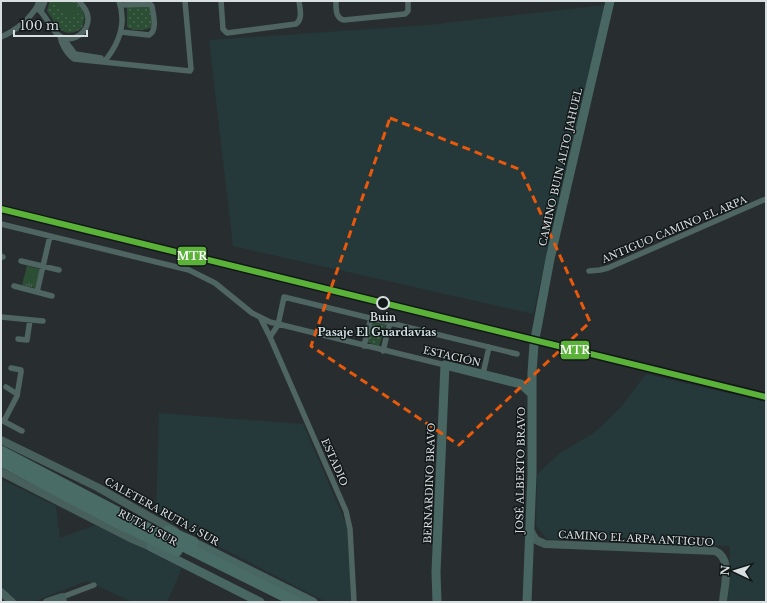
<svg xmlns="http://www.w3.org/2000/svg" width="767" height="603" font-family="'Libre Baskerville',serif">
	<defs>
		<pattern id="grass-tufts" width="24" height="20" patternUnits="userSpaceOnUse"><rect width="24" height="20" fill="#2b4e34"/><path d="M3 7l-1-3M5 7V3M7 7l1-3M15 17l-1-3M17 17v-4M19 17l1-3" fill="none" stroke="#496751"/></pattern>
		<pattern id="park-dots" width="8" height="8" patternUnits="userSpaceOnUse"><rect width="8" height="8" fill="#2b4e34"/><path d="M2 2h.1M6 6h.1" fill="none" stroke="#496751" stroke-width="1.8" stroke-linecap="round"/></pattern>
	</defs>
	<rect width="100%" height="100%" fill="#282e30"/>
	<!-- built -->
	<path fill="#25383a" d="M605,5L533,314L233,246L209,40L428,25Z
		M646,374L766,402V602H728L730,546L547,539L536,526L537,474L560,453L594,433L621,407Z
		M159,413L303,424L347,526L352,602H326L156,514Z
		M1,479L56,506L60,538L96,525L182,568L167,602H130V601L87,581L33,602H18L1,587Z"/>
	<!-- grass -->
	<path fill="url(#grass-tufts)" d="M27,266L40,269L35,288L22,285Z"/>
	<!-- park -->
	<path fill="url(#park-dots)" d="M50,1H77L85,16L82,28C63,41 57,25 47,11Z
		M148,5L150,7L152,27C146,31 132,31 127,27V8L129,6Z
		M373,322L386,325L379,346L367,342Z"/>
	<!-- garden -->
	<path fill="#2b4e34" d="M56,1H71L79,13L69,21L55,2Z"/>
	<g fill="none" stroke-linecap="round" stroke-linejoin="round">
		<!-- street -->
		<path stroke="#4f6561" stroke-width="5.5" d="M39,1L37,6L38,9C47,16 50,30 60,36C73,44 89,32 88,18C88,11 83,6 79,1
			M221,1L223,29L227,33L296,24C303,19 300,9 299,1
			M336,1C336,8 335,18 344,20L405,14L408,11V1
			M121,5L150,4L152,6C153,14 158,30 149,35L121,32
			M41,11L45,1
			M60,36C61,44 67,54 74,59L190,71L191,69L185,1
			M1,37C17,30 29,20 38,5
			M65,38L66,42L75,54L101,58
			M104,62C119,44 127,24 119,1
			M1,224L189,270L215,283L252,313L270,322L445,365
			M1,256L3,257
			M21,261L59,270
			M589,271L600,270L608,268L766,199
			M14,286L52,296
			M37,292L50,236
			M1,317L43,321
			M261,319L270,337L346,511L350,529L354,602
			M270,337L278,325L284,297L517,354
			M18,339L27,340L30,320
			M364,346L371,318
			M383,351L390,322
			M483,374L489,347
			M6,387L17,394
			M1,420L22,431
			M4,421L17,396L21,372V370L11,368
			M62,597L94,585"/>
		<!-- secondary -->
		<path stroke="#47605c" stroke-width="8" d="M1,440L97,487L175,531
			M1,472L130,538L151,547
			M530,530L536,540L545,544L715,551C733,558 724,586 723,602
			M1,592L12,602
			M47,602L62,597L63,602"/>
		<!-- primary -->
		<path stroke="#496762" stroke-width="9" d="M193,542L313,602
			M151,547L260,602
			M437,602L436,572L445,365L521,384L532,394
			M527,602L532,474V373L534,344L550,259L610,1"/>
		<!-- highway -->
		<path stroke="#496c66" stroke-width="11" d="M1,451L157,533L296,602
			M1,461L114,521L177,551
			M168,531L193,542"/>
		<!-- rail casing -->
		<g stroke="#5e6b6a" stroke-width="3">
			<path id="rail" d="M545,340L596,355"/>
		</g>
		<!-- rail -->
		<use href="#rail" stroke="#121718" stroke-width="1.5" stroke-dasharray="4.5" stroke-linecap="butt"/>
		<!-- rail-1 casing -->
		<g stroke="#121718" stroke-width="9">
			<path id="rail-1" d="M1,209L766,397"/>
		</g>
		<!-- rail-1 -->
		<use href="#rail-1" stroke="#5ab239" stroke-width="6"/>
	</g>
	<!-- marked area -->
	<path fill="none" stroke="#e8590c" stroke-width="3" stroke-dasharray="8 5" stroke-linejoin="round" d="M390,118L521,170L590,322L459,445L311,346Z"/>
	<!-- markers -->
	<circle fill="#121718" stroke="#d8dfe1" stroke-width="2" cx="383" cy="303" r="6"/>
	<g text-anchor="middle" stroke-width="3" stroke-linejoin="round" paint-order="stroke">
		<!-- street labels -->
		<g font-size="10" fill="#d8dfe1" stroke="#121718">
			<text transform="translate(560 167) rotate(-77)" y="4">CAMINO BUIN ALTO JAHUEL</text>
			<text transform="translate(674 229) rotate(-23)" y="4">ANTIGUO CAMINO EL ARPA</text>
			<text transform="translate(452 356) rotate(13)" y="4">ESTACIÓN</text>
			<text transform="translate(335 462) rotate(66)" y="4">ESTADIO</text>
			<text transform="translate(520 470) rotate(-89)" y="4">JOSÉ ALBERTO BRAVO</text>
			<text transform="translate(429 483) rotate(-88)" y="4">BERNARDINO BRAVO</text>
			<text transform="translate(162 511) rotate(29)" y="4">CALETERA RUTA 5 SUR</text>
			<text transform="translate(148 527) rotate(28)" y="4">RUTA 5 SUR</text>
			<text transform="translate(636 538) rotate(3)" y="4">CAMINO EL ARPA ANTIGUO</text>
		</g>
		<!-- stop labels -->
		<g font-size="10" font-weight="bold" fill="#d8dfe1" stroke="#121718">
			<text x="383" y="321">Buin</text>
		</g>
		<!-- neighbourhood labels -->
		<g font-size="11" font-weight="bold" fill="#d1e0e3" stroke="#121718">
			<text x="377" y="336">Pasaje El Guardavías</text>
		</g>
	</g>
	<g stroke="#121718" stroke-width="1.5">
		<rect x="177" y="246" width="30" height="20" rx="4" fill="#5ab239"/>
		<rect x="560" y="340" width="30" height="20" rx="4" fill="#5ab239"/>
	</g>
	<g font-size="11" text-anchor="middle" font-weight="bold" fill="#fff">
		<text x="192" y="260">MTR</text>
		<text x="575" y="354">MTR</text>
	</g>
	<!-- border -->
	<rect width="767" height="603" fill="none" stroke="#d8dfe1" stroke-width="4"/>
	<!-- north arrow -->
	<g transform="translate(735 571) rotate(274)" stroke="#121718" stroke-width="3" paint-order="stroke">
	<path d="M0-3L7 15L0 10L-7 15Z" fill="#d8dfe1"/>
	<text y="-6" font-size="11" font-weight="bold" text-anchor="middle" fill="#d8dfe1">N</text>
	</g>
	<!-- scale -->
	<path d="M14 30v6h73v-6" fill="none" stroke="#d8dfe1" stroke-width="2"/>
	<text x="20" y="30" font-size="12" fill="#d8dfe1" stroke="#121718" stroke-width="3" paint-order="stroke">100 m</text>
</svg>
